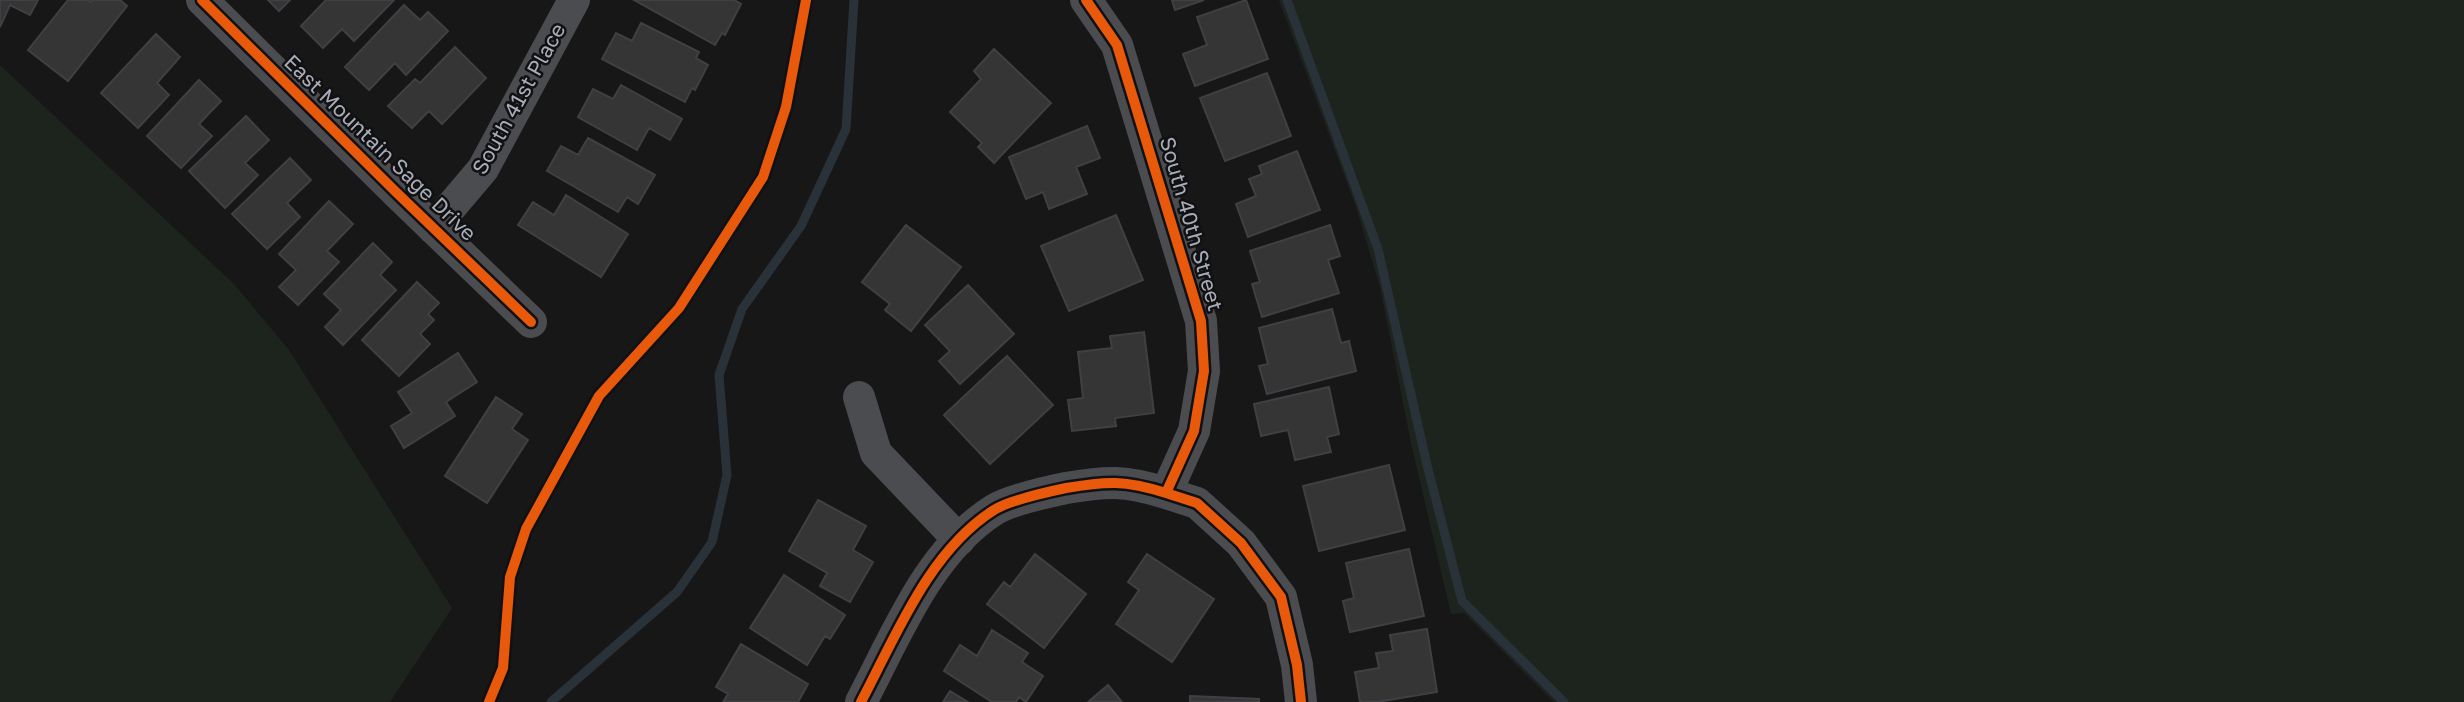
<svg xmlns="http://www.w3.org/2000/svg" width="2464" height="702" font-family="'Golos Text',sans-serif">
	<rect width="100%" height="100%" fill="#171717"/>
	<!-- green -->
	<path fill="#1d241e" d="M1279,0H2464V702H1554L1464,613L1451,614L1411,443L1380,287L1356,207Z
		M0,65L234,284L289,350L452,608L390,702H0Z"/>
	<g fill="none" stroke-linecap="round" stroke-linejoin="round">
		<!-- stream -->
		<path stroke="#2a3239" stroke-width="9" d="M1287,0L1378,249L1427,465L1462,601L1564,702
			M551,702L677,592L712,542L727,475L719,375L742,309L801,226L846,129L854,0"/>
	</g>
	<!-- building -->
	<path fill="#353536" stroke="#3f4043" stroke-width="2" d="M0,0H38L30,15L10,5L0,27Z
		M68,0H88L91,2L92,0H120L127,6L68,81L28,50Z
		M268,0H290L279,11Z
		M326,0H394L354,41L342,29L323,48L301,26Z
		M634,0H734L741,4L725,35L722,33L715,45Z
		M1172,0H1204L1175,10Z
		M1246,0L1268,59L1195,86L1183,54L1207,45L1197,17Z
		M404,5L420,20L428,12L448,31L406,75L395,63L369,90L345,67Z
		M641,23L699,52L696,58L708,65L695,90L692,88L685,102L602,59L616,33L632,41Z
		M156,34L180,57L157,83L169,95L138,128L101,93Z
		M455,47L486,78L442,124L429,111L412,128L388,106L415,79L420,83Z
		M994,49L1051,103L994,163L978,147L982,143L950,112L981,79L974,71Z
		M1267,73L1291,136L1225,161L1200,98Z
		M199,80L221,101L199,124L212,136L181,168L147,136Z
		M621,85L682,119L670,140L649,128L637,150L578,117L593,89L613,99Z
		M246,116L269,140L245,163L258,175L225,208L189,171Z
		M1087,126L1100,158L1076,167L1087,194L1049,209L1043,192L1026,199L1009,157Z
		M588,138L655,175L638,204L627,197L618,212L547,171L561,146L578,155Z
		M1297,151L1320,210L1248,237L1236,204L1256,196L1249,179L1262,174L1259,166Z
		M290,158L311,180L287,203L300,217L267,249L232,214Z
		M566,195L628,234L601,277L518,225L533,202L554,215Z
		M329,201L353,224L327,251L339,262L298,305L279,287L296,270L279,254Z
		M1116,215L1143,280L1069,311L1041,246Z
		M906,225L961,267L911,331L885,310L890,304L862,282Z
		M1330,225L1340,256L1328,260L1339,293L1262,317L1252,284L1260,282L1250,251Z
		M373,243L392,262L380,275L396,290L343,345L325,327L341,310L324,294Z
		M417,282L439,303L428,314L434,320L420,334L430,344L399,376L362,340Z
		M968,285L1014,334L960,384L939,361L950,351L925,325Z
		M1332,309L1341,343L1349,341L1356,371L1267,394L1259,366L1268,364L1259,328Z
		M1144,332L1154,413L1115,418L1116,426L1072,431L1068,400L1083,398L1078,352L1112,348L1110,336Z
		M458,353L477,382L446,402L455,416L404,448L391,426L412,413L398,392Z
		M1007,356L1053,405L990,464L944,415Z
		M1329,387L1339,434L1327,437L1331,452L1295,460L1288,430L1261,436L1254,404Z
		M496,397L522,414L512,429L528,440L487,503L445,476Z
		M1389,465L1405,530L1319,551L1303,486Z
		M818,500L866,526L853,550L873,562L850,602L820,586L827,573L789,551Z
		M1409,549L1424,616L1350,632L1343,601L1354,598L1346,563Z
		M1035,554L1086,594L1044,648L987,604L1004,582L1010,587Z
		M1147,554L1214,599L1172,662L1116,624L1139,590L1128,582Z
		M784,575L845,615L830,639L825,636L807,665L750,628Z
		M1427,629L1437,692L1377,702H1360L1355,672L1379,668L1376,653L1393,651L1390,635Z
		M992,630L1028,653L1022,662L1043,676L1026,702L1019,697L1016,702H992L944,671L960,645L977,656Z
		M741,644L808,684L798,702H723L728,694L716,687Z
		M1108,685L1122,702H1088Z
		M950,691L968,702H943Z
		M1190,696L1259,699V702H1190Z"/>
	<g fill="none" stroke-linecap="round" stroke-linejoin="round">
		<!-- minor -->
		<path stroke="#4b4c50" stroke-width="32" d="M202,0L397,193L531,322
			M1086,0L1117,45L1201,321L1204,371L1194,431L1166,493L1197,503L1241,543L1281,597L1297,665L1301,702
			M433,228L483,169L574,0
			M859,397L876,453L959,540
			M861,702C896,636 929,551 994,510C1010,500 1047,492 1066,488C1107,481 1125,480 1166,493"/>
		<!-- cycleway casing -->
		<g stroke="#111113" stroke-width="15">
			<path id="cycleway" d="M202,0L397,193L531,322
				M1086,0L1117,45L1201,321L1204,371L1194,431L1166,493L1197,503L1241,543L1281,597L1297,665L1301,702
				M489,702L503,668L510,577L526,529L599,396L679,308L763,177L786,107L806,0
				M861,702C896,636 929,551 994,510C1010,500 1047,492 1066,488C1107,481 1125,480 1166,493"/>
		</g>
		<!-- cycleway -->
		<use href="#cycleway" stroke="#e8590c" stroke-width="10"/>
	</g>
	<g text-anchor="middle" stroke-width="5" stroke-linejoin="round" paint-order="stroke">
		<!-- street labels -->
		<g font-size="21" fill="#a8adb8" stroke="#111113">
			<text transform="translate(519 99) rotate(-61)" y="7">South 41st Place</text>
			<text transform="translate(380 148) rotate(44)" y="7">East Mountain Sage Drive</text>
			<text transform="translate(1191 224) rotate(74)" y="7">South 40th Street</text>
		</g>
	</g>
</svg>
